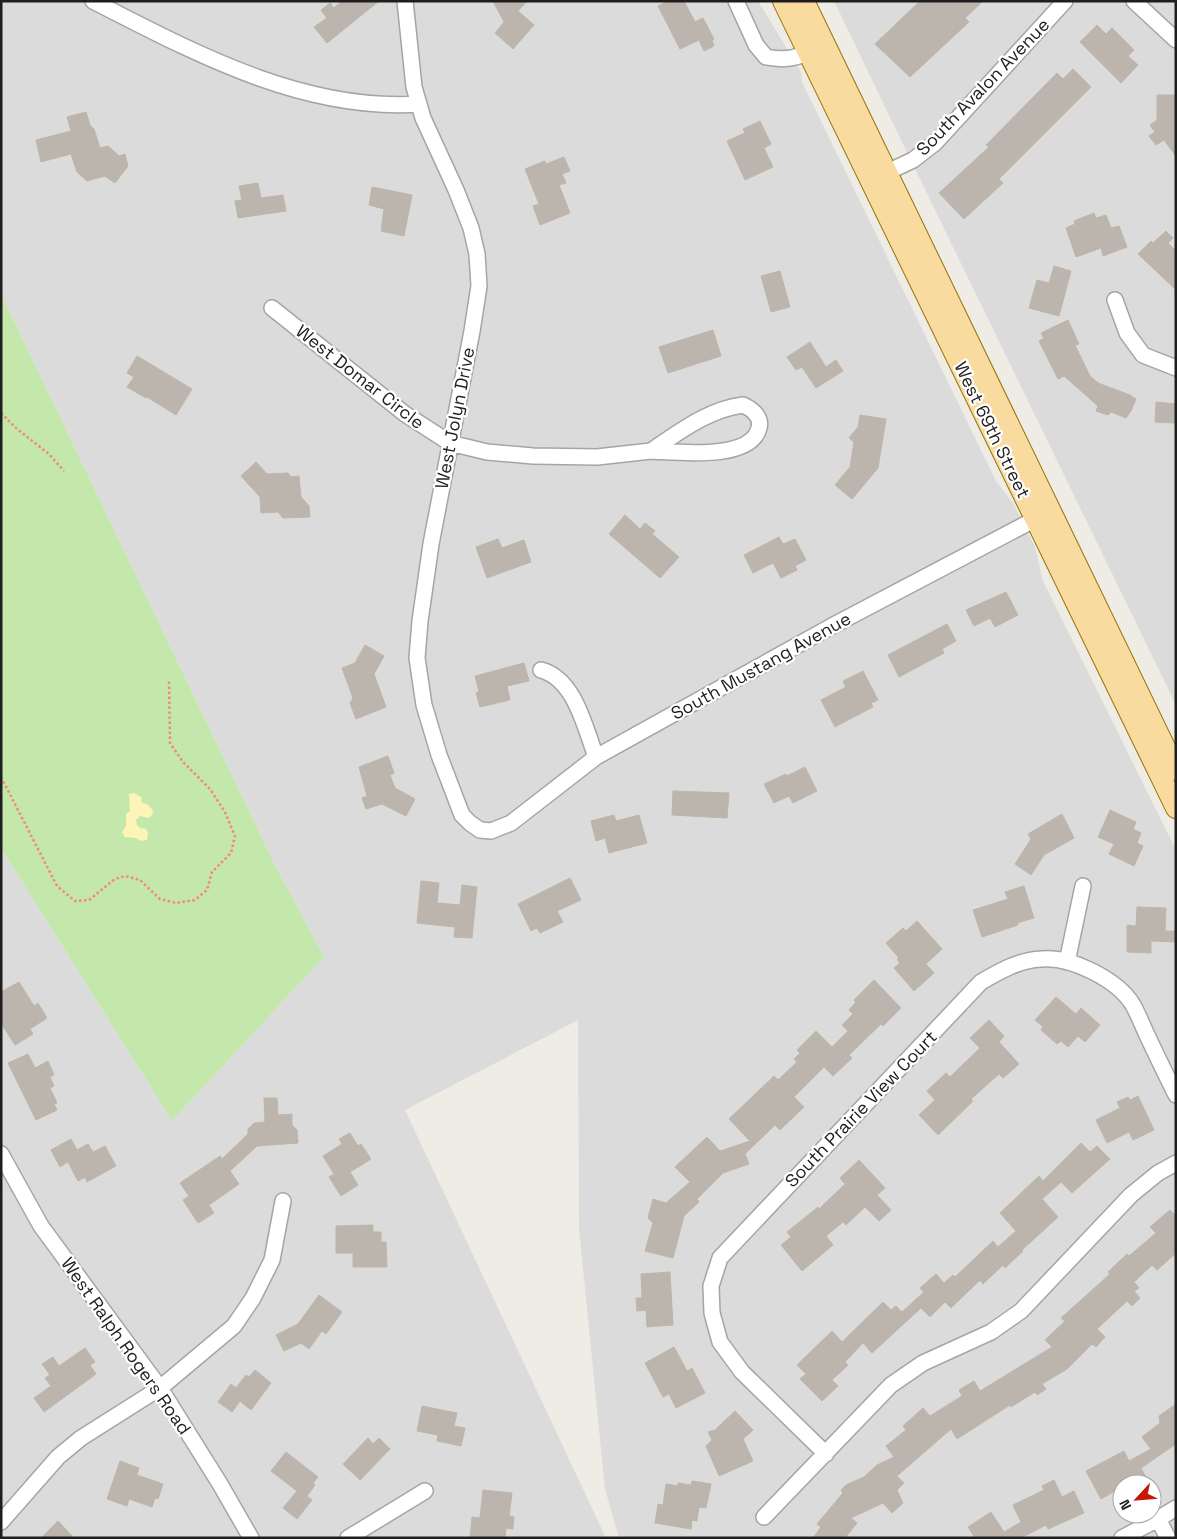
<svg xmlns="http://www.w3.org/2000/svg" width="1177" height="1539" font-family="'Space Grotesk',sans-serif">
	<rect width="100%" height="100%" fill="#efece5"/>
	<!-- residential -->
	<path fill="#dcdbdb" fill-rule="evenodd" d="M1,1H758L801,72L802,82L996,481L1013,503L1035,547L1043,581L1176,850V1538H619L605,1489L579,1228L578,1020L405,1110L606,1538H1V848L172,1121L324,957L275,865L1,294ZM1122,1484H1152V1514H1122Z
		M834,1H1176V705L899,136Z"/>
	<!-- grass -->
	<path fill="#c4e8ac" d="M1,294L275,865L324,957L172,1121L1,848Z"/>
	<!-- sand -->
	<path fill="#fdf5b5" d="M134,793L141,797L142,803L147,804L153,810L152,815L149,818L140,816L136,820L137,825L140,828L146,829L148,833L147,840L141,841L136,838L125,837L122,832L126,826V814L130,811L129,794Z"/>
	<!-- building -->
	<path fill="#bbb5ae" stroke="#c0b5a7" d="M342,1H379L327,43L314,27L327,18L321,10L330,3L334,8Z
		M493,1H527L518,11L534,25L513,49L495,33L504,22Z
		M668,1H684L695,22L703,18L714,39L712,40L714,46L704,51L699,40L680,49L658,6Z
		M920,1H983L965,18L969,22L910,77L875,44Z
		M1097,25L1106,34L1112,28L1134,50L1128,56L1138,65L1121,83L1080,42Z
		M1073,69L1091,87L999,179L1003,183L964,219L939,193L989,147L986,145L1057,73L1063,79Z
		M1157,95H1176V156L1164,140L1156,145L1149,136L1155,132L1150,125L1157,120Z
		M86,112L90,125L94,129L100,148L108,146L119,156L125,154L128,166L115,183L105,176L87,181L77,172L71,154L41,162L36,140L71,131L67,117Z
		M760,121L771,144L764,148L773,167L745,180L727,141L745,133L743,129Z
		M564,157L570,171L562,174L566,183L559,185L570,213L540,225L533,206L539,204L525,169L545,161L546,164Z
		M258,183L261,198L283,195L286,211L238,218L235,201L242,200L239,186Z
		M372,187L412,195L404,236L381,231L384,209L369,205Z
		M1094,213L1096,218L1106,215L1111,228L1119,226L1127,247L1103,256L1101,248L1076,257L1066,228L1075,224L1074,221Z
		M1166,231L1173,238L1168,243L1176,251V290L1138,254L1151,241L1153,243Z
		M1054,266L1071,271L1059,316L1029,308L1037,280L1049,283Z
		M780,271L790,307L771,312L761,276Z
		M1068,320L1079,344L1075,345L1090,376L1098,383L1130,395L1136,399L1131,411L1126,418L1111,412L1108,415L1096,411L1098,406L1064,376L1058,379L1039,341L1044,338L1041,333Z
		M713,330L721,356L668,373L659,347Z
		M810,342L826,367L836,360L843,371L816,388L802,367L796,370L787,357Z
		M137,356L192,389L176,415L147,397L146,398L127,387L134,377L127,373Z
		M1156,402L1176,404V423L1155,422Z
		M860,415L886,419L878,468L852,499L835,485L850,467L854,442L849,438L858,427Z
		M256,462L267,474L288,473L291,477L299,476L301,497L309,506L310,517L283,518L278,512L261,513L260,497L241,476Z
		M625,515L640,529L645,523L655,531L652,534L679,557L660,578L609,534Z
		M779,537L783,544L795,539L806,560L795,566L797,570L781,578L773,563L753,573L744,555Z
		M498,539L502,548L524,540L531,562L487,578L476,547Z
		M1006,592L1018,615L995,627L990,618L974,626L966,610Z
		M947,624L956,641L942,649L944,653L899,677L888,655Z
		M365,645L384,656L374,674L386,707L356,719L350,703L353,698L342,668L355,663Z
		M524,663L529,681L507,686L510,700L480,707L476,693L479,692L475,676Z
		M863,671L878,700L871,703L873,707L835,727L821,700L846,687L843,681Z
		M388,756L394,773L390,775L395,788L415,799L406,816L382,804L366,809L362,798L367,796L359,767Z
		M805,767L817,791L793,803L789,796L774,803L764,784L786,774L787,776Z
		M673,791L729,793L727,818L672,815Z
		M1110,810L1136,822L1133,829L1141,833L1137,843L1143,846L1134,866L1109,854L1114,844L1098,837Z
		M1062,814L1074,838L1044,855L1031,875L1015,864L1031,839L1028,834Z
		M614,815L616,821L639,815L647,843L609,853L605,838L596,841L591,821Z
		M570,878L581,900L557,911L563,922L540,933L537,928L531,931L518,904Z
		M421,881L439,883L437,903L460,905L462,885L477,887L472,938L454,937L455,927L417,923Z
		M1024,886L1034,918L1017,923L1018,925L982,937L973,910L1008,899L1005,892Z
		M1137,907L1166,908L1165,931H1175V942L1151,941V953L1127,952V925L1136,926Z
		M917,921L942,949L926,964L934,973L914,991L894,968L900,963L897,959L899,958L886,943L903,928L906,931Z
		M874,980L901,1008L883,1026L881,1024L849,1055L852,1058L833,1076L824,1067L794,1097L804,1107L780,1130L775,1125L745,1154L749,1164L723,1173L697,1199L699,1202L684,1216L673,1258L645,1251L653,1223L648,1218L653,1199L666,1203L690,1182L675,1167L707,1137L720,1151L750,1141L729,1119L774,1076L778,1080L797,1062L794,1059L800,1053L797,1050L816,1031L832,1047L848,1031L842,1025L853,1014L849,1010L856,1002L854,1000Z
		M19,982L34,1006L38,1003L47,1018L30,1029L33,1034L15,1045L1,1023V992Z
		M1056,997L1076,1014L1081,1008L1100,1025L1085,1042L1078,1036L1068,1047L1061,1041L1057,1044L1041,1030L1043,1027L1035,1020Z
		M989,1020L1004,1036L999,1042L1019,1064L1003,1078L999,1074L971,1099L973,1101L938,1135L919,1115L935,1100L927,1091L946,1073L950,1077L980,1048L970,1038Z
		M28,1054L35,1068L48,1061L54,1075L50,1077L54,1086L50,1088L57,1103L54,1104L57,1110L36,1120L8,1063Z
		M1138,1096L1154,1130L1133,1140L1129,1132L1107,1143L1096,1120L1120,1108L1117,1102L1128,1097L1130,1100Z
		M264,1098H277L278,1115L292,1114V1125L297,1130L298,1143L257,1146L230,1171L239,1184L209,1205L214,1213L198,1223L183,1200L189,1196L180,1183L220,1156L222,1159L248,1134V1129L254,1123L265,1122Z
		M350,1133L358,1146L361,1144L371,1159L350,1172L358,1185L341,1196L329,1177L334,1174L323,1156L342,1144L339,1139Z
		M71,1139L77,1150L88,1144L93,1152L105,1146L116,1166L87,1182L85,1177L78,1181L68,1162L60,1167L51,1150Z
		M1081,1143L1090,1152L1097,1146L1110,1159L1072,1193L1061,1182L1042,1199L1058,1217L1022,1250L1023,1251L1005,1268L1003,1265L983,1284L980,1280L951,1308L945,1302L930,1317L921,1308L872,1353L863,1343L845,1362L848,1365L832,1380L838,1386L822,1401L800,1379L806,1374L797,1365L832,1331L842,1342L883,1302L891,1310L896,1306L902,1312L924,1292L920,1288L936,1274L944,1283L953,1275L955,1277L993,1241L998,1247L1016,1231L1000,1213L1039,1176L1043,1181Z
		M859,1160L885,1188L877,1195L891,1210L879,1221L865,1207L846,1225L843,1222L826,1236L833,1245L802,1271L781,1245L791,1237L787,1232L818,1207L819,1209L845,1184L840,1178Z
		M1170,1210L1176,1216V1253L1157,1270L1152,1265L1134,1282L1139,1288L1134,1291L1140,1298L1132,1306L1127,1301L1097,1329L1105,1337L1096,1347L1092,1344L1067,1369L1042,1384L1046,1389L1037,1395L1035,1392L1011,1407L1010,1405L957,1439L951,1429L897,1476L904,1483L897,1490L903,1503L892,1513L883,1503L851,1518L857,1523L845,1538H813L821,1527L817,1524L843,1493L841,1490L846,1485L864,1477L877,1465L894,1457L886,1446L906,1430L903,1426L923,1408L930,1416L962,1396L959,1390L974,1381L980,1391L1052,1347L1045,1340L1065,1321L1061,1318L1110,1274L1108,1272L1127,1254L1129,1256L1156,1233L1150,1227Z
		M373,1225V1232H381V1242H386L387,1267H353V1253H336V1226Z
		M670,1272L673,1325L647,1327L646,1310L637,1311L636,1298H642L641,1274Z
		M319,1295L342,1312L326,1334L322,1331L309,1349L301,1343L284,1351L276,1335L298,1324Z
		M674,1347L687,1371L692,1368L705,1393L676,1408L669,1394L663,1397L645,1363Z
		M85,1348L95,1362L90,1365L96,1374L44,1412L34,1398L51,1386L45,1378L50,1375L42,1364L53,1357L59,1366Z
		M255,1370L271,1383L251,1410L240,1401L232,1412L218,1402L231,1384L236,1388L246,1375L249,1377Z
		M1176,1404V1444L1141,1468L1147,1479L1138,1484H1122V1487L1101,1499L1086,1471L1124,1451L1129,1461L1151,1449L1142,1437L1160,1423L1159,1416Z
		M422,1406L457,1413L454,1426L465,1428L461,1446L437,1441L438,1435L417,1431Z
		M735,1411L753,1430L743,1439L753,1461L719,1476L706,1446L712,1440L708,1432L715,1430Z
		M368,1438L373,1444L379,1438L390,1449L360,1480L343,1464Z
		M286,1452L318,1477L313,1483L315,1485L307,1496L312,1500L297,1519L283,1508L297,1491L271,1471Z
		M120,1461L139,1468L137,1475L163,1484L158,1499L155,1498L152,1507L129,1499L127,1506L107,1499Z
		M1054,1480L1062,1497L1074,1491L1084,1513L1048,1529L1046,1525L1021,1538H975L968,1527L991,1512L1004,1532L1021,1522L1013,1505L1044,1490L1042,1486Z
		M692,1481L711,1484L706,1508L699,1507L697,1521L692,1520L691,1529L655,1523L658,1504L663,1505L666,1484L678,1486V1483L691,1485Z
		M483,1490L512,1493L509,1516L514,1517L513,1529L506,1528L505,1538H470L472,1517L480,1518Z
		M58,1521L74,1538H41Z"/>
	<g fill="none" stroke-linecap="round" stroke-linejoin="round">
		<!-- minor casing -->
		<g stroke="#a5a5a5" stroke-width="18">
			<path id="minor" d="M93,1C193,52 303,112 419,104
				M405,1L414,87L423,118L456,190L471,228L477,254L479,286L472,331L431,544L420,621L417,658L424,705L439,755L462,815L470,823L480,830L491,831L511,823L596,757L832,626L1045,514
				M736,1L756,45L766,57C787,61 798,58 817,48
				M1134,1L1176,40
				M879,176L913,160L935,143L1065,1
				M1115,300L1127,333L1143,355L1176,368
				M272,308L405,414L450,443L487,452L533,456L597,457L651,451
				M743,405C752,409 762,417 759,428C751,461 677,452 651,451C679,432 709,409 743,405Z
				M541,670C575,679 585,728 596,757
				M1067,962L1083,886
				M1,1154L41,1226L160,1388L220,1484L251,1538
				M826,1454L742,1372L720,1342L712,1313L711,1286L720,1258L981,982C1000,971 1019,960 1041,959C1071,956 1118,980 1133,1005C1138,1014 1142,1024 1146,1033C1156,1054 1166,1075 1176,1095
				M764,1517L891,1385L923,1363L991,1332L1021,1311L1131,1195L1158,1173L1176,1163
				M1158,1519L1168,1538
				M1,1522L58,1457L81,1438L160,1388L234,1326L253,1298L272,1260L283,1201
				M348,1538L425,1491
				M1122,1538L1158,1519L1176,1508"/>
		</g>
		<!-- major casing -->
		<g stroke="#957204" stroke-width="22">
			<path id="major" d="M783,1L1176,808
				M804,1L1176,770"/>
		</g>
		<!-- path -->
		<path stroke="#f6896f" stroke-width="2.5" stroke-dasharray="2.5 2.5" stroke-linecap="butt" d="M1,413L17,429L49,454L64,471
			M1,777L57,886L75,901L89,900L115,879L125,876L140,880L160,899L176,903L195,900L207,890L212,872L231,853L235,836L225,812L210,789L183,762L170,743L169,680"/>
		<!-- minor -->
		<use href="#minor" stroke="#fff" stroke-width="15"/>
		<!-- major -->
		<use href="#major" stroke="#f9db9f" stroke-width="20"/>
	</g>
	<g text-anchor="middle" stroke-width="4.5" stroke-linejoin="round" paint-order="stroke">
		<!-- street labels -->
		<g font-size="18" fill="#1e1e1e" stroke="#fff">
			<text transform="translate(983 87) rotate(-46)" y="6">South Avalon Avenue</text>
			<text transform="translate(360 377) rotate(38)" y="6">West Domar Circle</text>
			<text transform="translate(455 418) rotate(-79)" y="6">West Jolyn Drive</text>
			<text transform="translate(992 430) rotate(64)" y="6">West 69th Street</text>
			<text transform="translate(761 666) rotate(-29)" y="6">South Mustang Avenue</text>
			<text transform="translate(861 1109) rotate(-46)" y="6">South Prairie View Court</text>
			<text transform="translate(126 1346) rotate(55)" y="6">West Ralph Rogers Road</text>
		</g>
	</g>
	<!-- border -->
	<rect width="1177" height="1539" fill="none" stroke="#1e1e1e" stroke-width="5"/>
	<!-- north arrow -->
	<g transform="translate(1137 1499) rotate(244)"><circle r="24" fill="#ffffff" stroke="#a5a5a5"/>
	<path d="M0-4L9 19L0 12L-9 19Z" fill="#c71705"/>
	<text y="-8" font-size="14" font-weight="bold" text-anchor="middle" fill="#1e1e1e">N</text>
	</g>
</svg>
